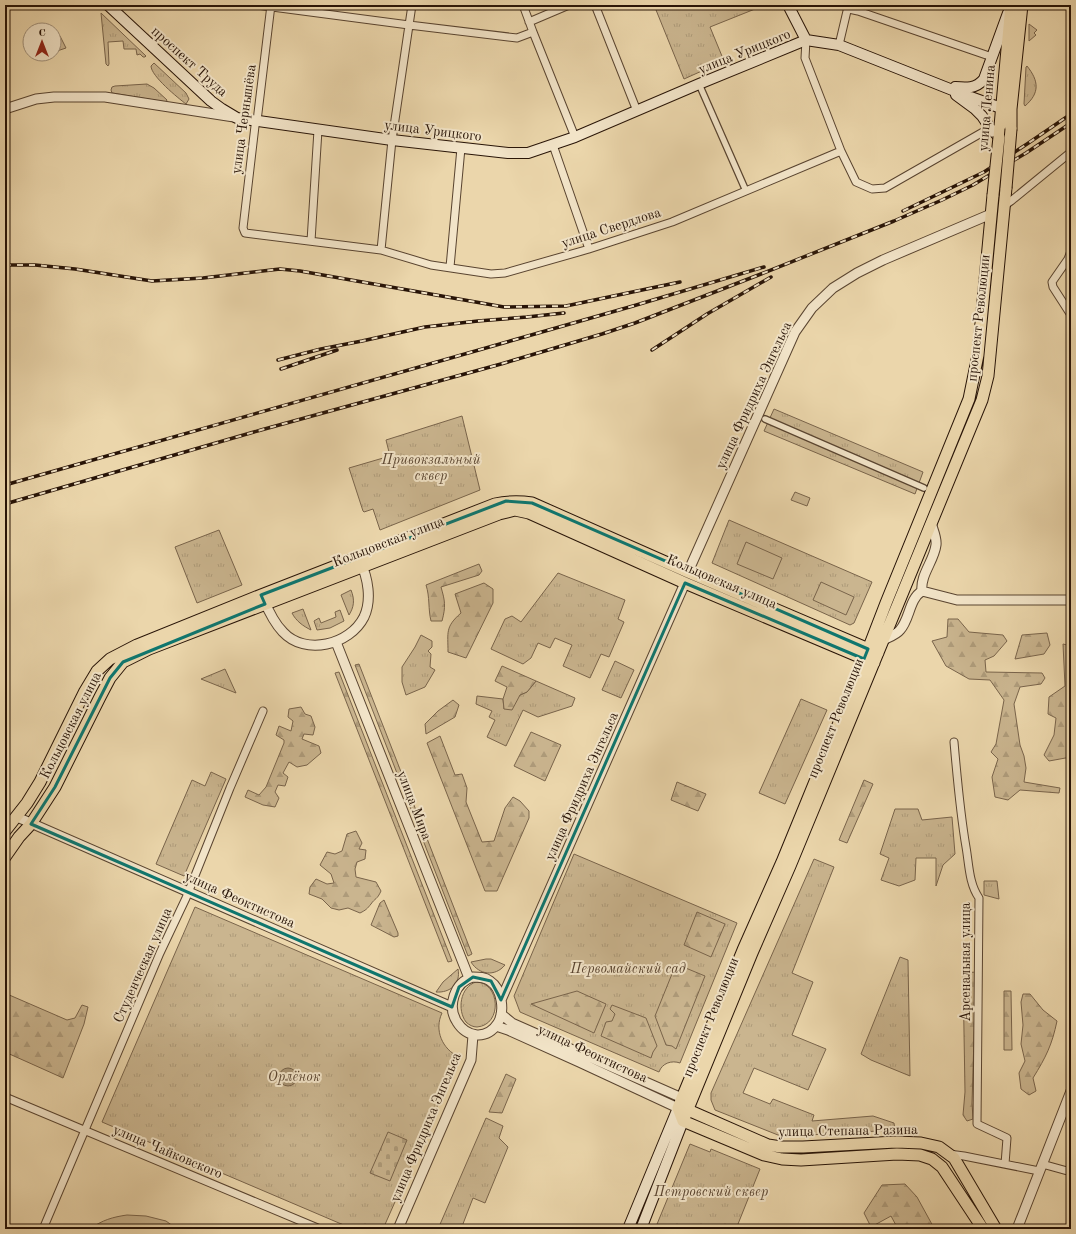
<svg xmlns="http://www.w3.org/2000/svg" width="1076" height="1234" font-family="'Old Standard TT',serif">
	<defs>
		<pattern id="grass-tufts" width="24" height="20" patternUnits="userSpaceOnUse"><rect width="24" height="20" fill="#cab58f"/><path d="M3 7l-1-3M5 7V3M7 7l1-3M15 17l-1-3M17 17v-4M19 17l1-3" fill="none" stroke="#ae9b7a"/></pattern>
		<pattern id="forest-firs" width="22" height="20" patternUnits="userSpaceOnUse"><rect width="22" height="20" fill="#cab58f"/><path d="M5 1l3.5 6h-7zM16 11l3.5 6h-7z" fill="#ae9b7a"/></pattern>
		<pattern id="cemetery-stones" width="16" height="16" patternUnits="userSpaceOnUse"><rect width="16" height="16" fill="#cab58f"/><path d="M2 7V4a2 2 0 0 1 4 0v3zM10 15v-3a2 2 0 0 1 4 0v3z" fill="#ae9b7a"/></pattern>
		<pattern id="water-ripples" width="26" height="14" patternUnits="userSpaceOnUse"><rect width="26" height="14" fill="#a99473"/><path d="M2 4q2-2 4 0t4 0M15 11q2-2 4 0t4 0" fill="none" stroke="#8a785c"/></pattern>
	</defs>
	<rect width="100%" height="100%" fill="#ebd6ab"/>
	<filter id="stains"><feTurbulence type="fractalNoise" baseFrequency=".005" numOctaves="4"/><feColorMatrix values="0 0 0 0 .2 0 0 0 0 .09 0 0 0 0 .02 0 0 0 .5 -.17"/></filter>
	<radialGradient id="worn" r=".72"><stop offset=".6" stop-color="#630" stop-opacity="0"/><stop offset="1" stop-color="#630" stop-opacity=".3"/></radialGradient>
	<!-- grass -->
	<path fill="url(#grass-tufts)" stroke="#79644b" d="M654,5H765L710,27L724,61L684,79Z
		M101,13L146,56L145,57H143L140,54L137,55L136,49H124L123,41L108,42L109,64L108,66L106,64Z
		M1029,24L1037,30L1034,33L1036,35L1029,41Z
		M60,36L66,48L54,52V40Z
		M154,63L186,93L189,99L186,104C178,98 151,76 151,66Z
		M1027,66C1039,81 1040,93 1025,106L1024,104L1026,67Z
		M147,84L154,88L167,100L166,102L112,93L111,90L112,87L115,86Z
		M774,409L923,472L915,494L764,431Z
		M462,416L480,490L380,530L373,509L364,512L363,511L349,468L390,456L386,440Z
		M795,492L810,498L807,506L791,500Z
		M729,520L872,582L854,623L850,625L712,563Z
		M219,530L242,585L197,603L175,547Z
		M558,573L625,600L618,619L624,622L609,657L601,654L590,678L563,666L572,645L555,638L550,648L538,643L531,658L523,664L491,649L505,619L512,616L521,622Z
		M351,590C355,600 354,607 349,615L341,595Z
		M303,609L311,630C303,626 296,621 292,613Z
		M340,610L344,621L330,628L317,630L314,621L319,618L321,623L336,617L335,612Z
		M421,635L432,641V647L428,651L431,654L430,667L435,670L425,687L406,695L402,682V667L415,647Z
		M615,661L634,670L621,698L602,690Z
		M225,669L236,693L201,679Z
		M536,681L575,698L572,706L538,717L523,710L506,746L487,737L495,720L489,717L492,711L476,704L477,696L503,699L504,709L520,695L527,692Z
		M801,699L827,710L785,804L759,793Z
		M211,772L226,779L184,876L156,864L192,780L205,786Z
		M895,809H918L922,820L952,817L955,854L943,865L936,886V858H916L915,880L899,886L881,880L889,858L880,854Z
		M574,854L737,923L680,1063C672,1060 662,1063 659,1072L520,1012L514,996Z
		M814,859L834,867L792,973L813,982L792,1035L826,1049L808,1090L754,1068L743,1093L770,1104L773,1099L814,1115L812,1121L873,1116L894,1123L895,1130L792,1136L778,1135L715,1110L711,1100V1093Z
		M984,881H997L999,899L984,895Z
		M195,907L442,1013C434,1030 442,1049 459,1057L383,1229H353L102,1122Z
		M900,957L908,960L910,1076L871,1060L861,1054Z
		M486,959H491L505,965C495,977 479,975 471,962Z
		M458,969C461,984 450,993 436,992L443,982Z
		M476,982C500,982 503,1025 477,1027C473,1027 469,1025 466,1022C457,1010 460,987 476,982Z
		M486,1118L503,1126L499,1138L508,1147L485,1203L473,1198L461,1229H438Z
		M690,1144L710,1152L711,1149L760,1169L736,1229H655Z"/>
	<!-- forest -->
	<path fill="url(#forest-firs)" stroke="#79644b" d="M479,564L482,571L479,575L441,587C445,601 446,606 442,621H431C428,609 430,597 426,585Z
		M484,583L493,589V603L466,658L448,652C448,632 445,627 461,613L455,594Z
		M948,619H958L969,632L1003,635L1007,641L994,656L985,660L986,672L1042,673L1045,678L1041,684L1020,687L1014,704L1020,745L1024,756L1026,768L1024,782L1060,788L1059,793L1020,790L1008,800L995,797L992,777L998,759L991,752L996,744L1004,700L990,680L969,679L946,666L932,641L947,637Z
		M1047,633L1050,645L1044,654L1015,659L1022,635Z
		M1063,644L1071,646V757L1049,761L1044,755L1054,735L1056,718L1048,714L1049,697L1065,686Z
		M359,664L472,954L468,956L355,665Z
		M502,666L536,681L527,692L520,695L512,710L504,709L503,699L507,687L495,681Z
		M339,672L452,961L448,962L335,673Z
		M453,700L459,705L455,717L426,734L425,724L438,711Z
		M301,707L305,714L311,716L315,727L313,735L304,734L302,739L319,746L321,753L307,765L297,767L289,762L283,773L288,777L285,786L278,785L275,792L279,798L275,807L263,805L245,797L248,790L259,795L266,787L284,743V740L276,735L279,726L291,731L293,721L288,717L289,709Z
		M531,732L561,745L545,781L514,766Z
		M440,736L455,775L462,774L467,788L466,802L482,842L494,841L505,808L513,797L520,801L529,811V818L497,891H485L427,743Z
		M864,780L873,784L847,843L839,840Z
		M677,782L706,794L698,811L671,800Z
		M356,831L362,843L359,849L366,850L365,859L357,862L355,869L356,877L376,882L381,891C377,900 375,898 371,904C367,909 366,910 360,913L348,908L339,910L331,908L322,899L309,894L310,887L316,879L327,884L334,883L331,874L320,865L327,852L335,854L342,851L347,834Z
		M384,900L398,933V936L394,937L371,925L380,903Z
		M697,912L725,924L711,957L684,945Z
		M676,964L705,976L676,1049L672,1046L666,1045L655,1016Z
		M976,972L972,1103L973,1119L967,1121L963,1115L965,1092L963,973Z
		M577,991L606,1004L594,1033L531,1004Z
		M1004,991H1011L1012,1050H1004Z
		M7,994L67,1020L75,1018L82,1005L88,1007L84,1024L63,1078L5,1052V998Z
		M1023,994H1030L1043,1010L1057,1021C1052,1045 1046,1057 1033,1078L1036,1091L1029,1095L1021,1089L1019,1073L1025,1061L1021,1044L1023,1025L1021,1002Z
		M612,1005L646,1018L657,1046L653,1052L651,1058L601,1036L606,1022L612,1021L615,1014L610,1009Z
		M506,1074L516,1079L502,1113L489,1112Z
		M905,1184L917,1197L934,1228L898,1229L891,1216L871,1227L864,1213L882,1185Z"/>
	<!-- cemetery -->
	<path fill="url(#cemetery-stones)" stroke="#79644b" d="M388,1132L407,1140L390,1181L370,1173Z"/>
	<!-- garden -->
	<path fill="#cab58f" stroke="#79644b" d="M746,542L782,558L773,579L737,564Z
		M821,582L854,597L846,615L813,600Z
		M127,1215L146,1216L166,1221L177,1229H90C102,1220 113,1217 127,1215Z"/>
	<!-- water -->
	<path fill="url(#water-ripples)" stroke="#756148" d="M279 1077a9 9 0 1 1 18 0a9 9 0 1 1-18 0Z"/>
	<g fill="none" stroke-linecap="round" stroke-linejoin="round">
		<!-- pedestrian casing -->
		<g stroke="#594430" stroke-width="8">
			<path id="pedestrian" d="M699,84L746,191
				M765,419L924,488"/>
		</g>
		<!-- minor casing -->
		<g stroke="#594430" stroke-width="9">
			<path id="minor" d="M257,5L409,25L517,38L533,32
				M271,5L257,121L255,126L243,228L245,233L381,250L431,265L491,274L505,273L589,249L672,222L841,151
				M523,5L533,32L575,137
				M595,5L637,111
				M529,22L569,5
				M806,40L805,58L841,151L856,182L872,189L885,188L990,128
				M839,45L847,11L849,9L858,11L992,57
				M553,145L589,249
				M1004,206L1011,201L1071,152
				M311,241L318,130
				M381,250L392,140L412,5
				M1071,251L1068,259L1052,282L1053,287L1071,315
				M450,267L461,148
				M954,742C957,777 960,812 966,847C969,864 969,884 979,898L977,1124L1007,1138L1005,1164
				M5,1097L320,1229
				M949,1154L964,1156L1039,1171
				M1042,1164L1071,1172
				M43,1229L160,953L186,898L230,788L263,711"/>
		</g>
		<!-- tertiary casing -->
		<g stroke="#594430" stroke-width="11">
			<path id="tertiary" d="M5,109L36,99L54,97H105L234,117
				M688,572L795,332L812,308L833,288L857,273L883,260L991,214
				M922,591L957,600H1071
				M922,591C920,575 934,561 936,545C937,538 933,530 931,523
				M263,598C268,610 274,623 283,632C305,656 350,645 364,617C372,600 368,578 360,561
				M883,640C889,637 896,635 900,630C910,619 909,599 922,591
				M336,642L469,978
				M17,817L452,1007
				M473,977C479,977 485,977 490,981C502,989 505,1011 498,1023C487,1040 467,1038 457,1022C447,1007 454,982 473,977Z
				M501,1000L685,583
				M501,1014L512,1023L682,1098
				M496,1026L508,1030L579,1062L678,1108
				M398,1229L471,1060L473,1035
				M1017,1229L1071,1091"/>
		</g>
		<!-- secondary casing -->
		<g stroke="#281407" stroke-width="12">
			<path id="secondary" d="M108,5L211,101L222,109L237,118L392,140L508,153H528L575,137L699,84L806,40L839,45L965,95L1001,108L1009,109
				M788,5L806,40
				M955,87C966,88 976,89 984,79L1008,13
				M956,95L975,109L982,116L990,128L999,137
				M628,1229L678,1108
				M641,1229L683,1121"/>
		</g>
		<!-- primary casing -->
		<g stroke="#281407" stroke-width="13">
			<path id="primary" d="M1011,129V109L1022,5
				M999,137L1011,5
				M5,831L27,803L40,782L85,691L97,671L110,659L137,645L261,595L495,504C509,501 519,501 532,503L688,572L878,653
				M5,857L19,837L31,824L55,787L100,697L110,678L123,662L149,649L499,514L515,510L529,513L685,583L874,663
				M688,1110L768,1145L781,1147H803L896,1142L921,1143L939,1147L954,1158L996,1229
				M683,1121L752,953L790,866L835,757L982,400L988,376L1006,188
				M683,1121L678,1108L682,1098L743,950L782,862L807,801L854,686L886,603L969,399L978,355L993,195
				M683,1121L764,1155L782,1159L801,1160L897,1154L920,1155L932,1159L942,1167L983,1229"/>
		</g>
		<!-- pedestrian -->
		<use href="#pedestrian" stroke="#f2e4c8" stroke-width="5.5"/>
		<!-- minor -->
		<use href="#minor" stroke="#f2e4c8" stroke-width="7"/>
		<!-- tertiary -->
		<use href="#tertiary" stroke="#f2e4c8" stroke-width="9"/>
		<!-- secondary -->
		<use href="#secondary" stroke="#f2e4c8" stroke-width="10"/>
		<!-- primary -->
		<use href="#primary" stroke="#ebd6ab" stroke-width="11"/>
		<!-- rail casing -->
		<g stroke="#281407" stroke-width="3.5">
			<path id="rail" d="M903,211L984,172L1027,144L1071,114
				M5,265H35L75,269L152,281L203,278L280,269L300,271L504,307L566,306L680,282
				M652,350L707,314L771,277
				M278,360L321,349L362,341L425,327L478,321L527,317L564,313
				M281,369L337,350
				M5,485L633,306L764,267
				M5,504L261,430L501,364L602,334L635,323L761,274L894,221L942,200L973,185L1026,153L1071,123"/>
		</g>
		<!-- rail -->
		<use href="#rail" stroke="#f2e4c8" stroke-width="2" stroke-dasharray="6" stroke-linecap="butt"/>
		<!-- primary-bridge casing -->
		<g stroke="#281407" stroke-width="13" stroke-linecap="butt">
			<path id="primary-bridge" d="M1006,188L1011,129
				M993,195L999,137"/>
		</g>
		<!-- primary-bridge -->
		<use href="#primary-bridge" stroke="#ebd6ab" stroke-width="11"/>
	</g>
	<!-- marked area -->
	<path fill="none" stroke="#0f766e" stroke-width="3" stroke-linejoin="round" d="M506,501L532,503L868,649L864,659L685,583L501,1000L491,981L473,977L459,987L452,1007L31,824L55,787L110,678L123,662L265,604L261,595Z"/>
	<g text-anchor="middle" stroke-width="4" stroke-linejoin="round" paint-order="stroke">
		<!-- street labels -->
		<g font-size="14" fill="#281407" stroke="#f2e4c8">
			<text transform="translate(744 51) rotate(-22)" y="5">улица Урицкого</text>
			<text transform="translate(190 61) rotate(42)" y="5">проспект Труда</text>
			<text transform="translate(986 108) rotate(-85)" y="5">улица Ленина</text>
			<text transform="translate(243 119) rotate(-82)" y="5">улица Чернышёва</text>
			<text transform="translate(433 130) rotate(7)" y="5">улица Урицкого</text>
			<text transform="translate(611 227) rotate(-18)" y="5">улица Свердлова</text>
			<text transform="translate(978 318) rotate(-84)" y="5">проспект Революции</text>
			<text transform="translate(753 395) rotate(-65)" y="5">улица Фридриха Энгельса</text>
			<text transform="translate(388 541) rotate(-21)" y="5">Кольцовская улица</text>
			<text transform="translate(722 581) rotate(23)" y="5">Кольцовская улица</text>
			<text transform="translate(835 718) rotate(-68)" y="5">проспект Революции</text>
			<text transform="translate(70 725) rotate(-63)" y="5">Кольцовская улица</text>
			<text transform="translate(581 786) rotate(-66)" y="5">улица Фридриха Энгельса</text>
			<text transform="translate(415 805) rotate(69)" y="5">улица Мира</text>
			<text transform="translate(240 899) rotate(24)" y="5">улица Феоктистова</text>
			<text transform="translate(965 962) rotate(-90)" y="5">Арсенальная улица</text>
			<text transform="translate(142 965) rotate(-66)" y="5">Студенческая улица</text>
			<text transform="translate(710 1017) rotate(-68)" y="5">проспект Революции</text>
			<text transform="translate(593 1053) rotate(25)" y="5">улица Феоктистова</text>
			<text transform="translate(425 1127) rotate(-67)" y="5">улица Фридриха Энгельса</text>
			<text transform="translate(848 1130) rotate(-1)" y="5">улица Степана Разина</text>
			<text transform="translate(168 1151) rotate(23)" y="5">улица Чайковского</text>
		</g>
		<!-- park labels -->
		<g font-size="14" font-style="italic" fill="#594430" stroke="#f2e4c8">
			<text x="431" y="464">Привокзальный<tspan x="431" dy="16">сквер</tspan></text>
			<text x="628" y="973">Первомайский сад</text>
			<text x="294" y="1081">Орлёнок</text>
			<text x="711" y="1196">Петровский сквер</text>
		</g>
	</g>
	<!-- margin -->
	<rect width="1076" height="1234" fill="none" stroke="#ebd6ab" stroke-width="20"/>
	<rect x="6" y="6" width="1064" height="1222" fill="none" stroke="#281407" stroke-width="2"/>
	<rect x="10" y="10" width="1056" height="1214" fill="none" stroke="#281407"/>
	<!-- north arrow -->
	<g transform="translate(42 42)"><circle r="19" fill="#f2e4c8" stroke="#a1917b"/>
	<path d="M0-3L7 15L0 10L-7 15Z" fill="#8f2418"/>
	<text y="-6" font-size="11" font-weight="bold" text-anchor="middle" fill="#281407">С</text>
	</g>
	<rect width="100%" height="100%" filter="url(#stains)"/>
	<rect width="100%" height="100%" fill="url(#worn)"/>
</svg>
